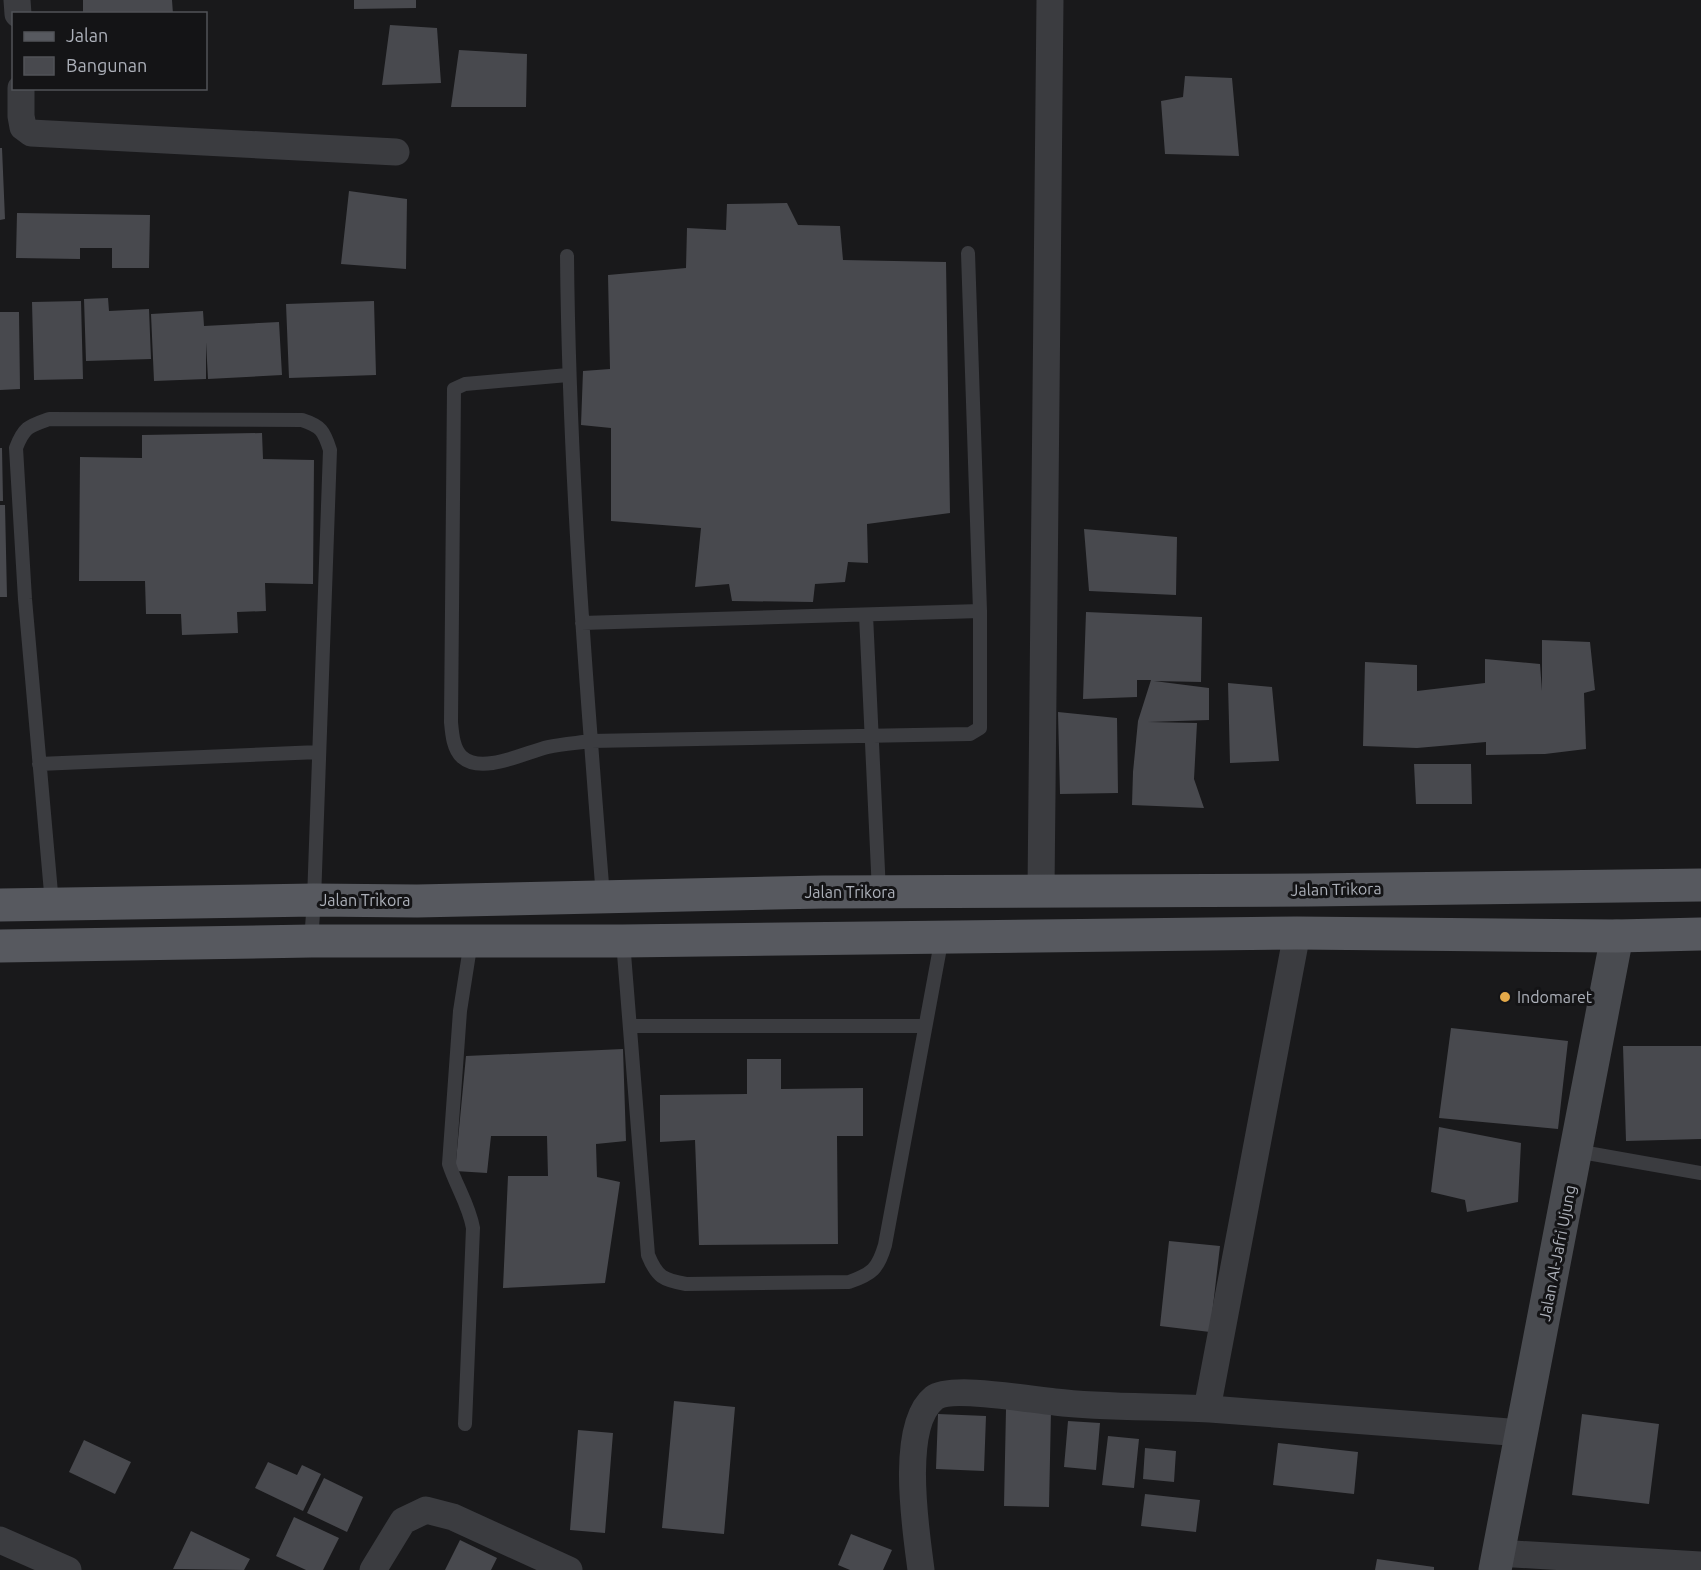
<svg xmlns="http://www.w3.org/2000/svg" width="1701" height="1570" font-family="Ubuntu,sans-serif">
	<rect width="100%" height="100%" fill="#19191b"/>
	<!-- building -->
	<path fill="#48494e" d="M83,0H172L173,14H83Z
		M354,0H416V8L354,9Z
		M390,25L437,28L441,83L382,85Z
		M459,50L527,54L526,107H451Z
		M1185,76L1232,78L1239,156L1165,154L1161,101L1183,97Z
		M0,148H2L5,219L0,220Z
		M349,191L407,199L406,269L341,264Z
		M787,203L798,225L840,226L843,260L946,262L950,513L867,524L868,563L848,562L845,582L815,584L813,602L732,601L729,584L695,587L701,528L611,521V428L581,425L583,371L610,369L608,275L686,268L687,228L726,230L727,204Z
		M17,213L150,215L149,268H112V248H80V259L16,258Z
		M108,298L109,311L149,309L151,359L86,361L84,299Z
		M81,301L83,379L34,380L32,302Z
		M374,301L376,375L289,378L286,304Z
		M203,311L204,326L279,322L282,375L208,379L206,342V379L154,381L151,314Z
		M0,312H19L20,389L0,390Z
		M262,433L263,459L314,460L313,584L265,583L266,611L237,612L238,633L182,635L181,614H146L145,581H79L80,457L142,458V435Z
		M0,448H2L3,501H0Z
		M0,505H5L7,597H0Z
		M1084,529L1177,537L1176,595L1089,591Z
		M1086,612L1202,617L1201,682L1154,681L1209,688V720L1148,722L1197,723L1194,779L1204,808L1132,805L1133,772L1138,721L1151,680H1137V697L1083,699Z
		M1542,640L1590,642L1595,690L1584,693L1586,749L1545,754L1486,755V742L1417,748L1363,746L1365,662L1417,665V691L1485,683V659L1540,664L1542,691Z
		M1228,683L1272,687L1279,761L1230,763Z
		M1058,712L1117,718L1118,793L1060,794Z
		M1414,764H1471L1472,804H1416Z
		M1451,1028L1568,1041L1558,1129L1439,1118Z
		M1623,1046H1701V1139L1626,1141Z
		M623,1049L626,1141L596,1144L597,1177L620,1182L605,1283L503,1288L508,1176H548L547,1136H491L487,1173L455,1171L466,1056Z
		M747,1059H781V1089L863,1088V1136H837L838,1244L699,1245L695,1140L660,1142V1095L747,1094Z
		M1439,1127L1521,1143L1518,1202L1467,1212L1465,1200L1431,1192Z
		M1169,1241L1220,1246L1210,1332L1160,1326Z
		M674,1401L735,1407L724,1534L662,1528Z
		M1006,1409L1051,1410L1049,1507L1004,1506Z
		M938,1414L986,1416L984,1471L936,1469Z
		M1582,1414L1659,1424L1649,1504L1572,1495Z
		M1068,1421L1100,1423L1096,1470L1064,1467Z
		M578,1430L613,1433L605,1533L570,1530Z
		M1108,1436L1139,1439L1134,1488L1102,1485Z
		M84,1440L131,1462L115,1494L69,1472Z
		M1278,1443L1358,1452L1354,1494L1273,1485Z
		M1145,1448L1176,1451L1174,1482L1143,1479Z
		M268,1462L297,1475L302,1465L321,1474L303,1511L255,1488Z
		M324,1478L363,1497L347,1532L307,1513Z
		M1145,1494L1200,1500L1196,1532L1141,1526Z
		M294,1517L339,1538L323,1570H306L276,1556Z
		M191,1531L250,1559L244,1570L173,1569Z
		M851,1534L892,1550L883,1570H850L838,1565Z
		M460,1540L497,1558L491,1570H445Z
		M1377,1559L1434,1567V1570H1375Z"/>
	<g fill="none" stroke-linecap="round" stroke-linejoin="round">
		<!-- lane -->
		<path stroke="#3b3c40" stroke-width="14" d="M567,256C569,470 586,683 603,897
			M568,375L465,384L454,389L451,722C452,733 453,749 462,757C482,775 526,752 548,747C562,744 577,743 591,741L970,734L980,728V611L968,253
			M866,615L879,892
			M582,623L980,611
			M39,764L319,752
			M52,904L25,599L16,448C24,427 29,426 49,419L302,420C321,426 324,431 330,450L314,900L311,941
			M623,941L648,1255C657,1277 663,1280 686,1284L849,1282C872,1274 878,1269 885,1245L942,937
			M630,1026H925
			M1576,1151L1701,1173
			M465,1424L473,1228C469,1205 456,1186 449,1164L460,1011L471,941"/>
		<!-- street -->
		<path stroke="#3b3c40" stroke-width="27" d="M17,0L18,14
			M21,88V116L23,127L31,133L396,152
			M1041,891L1050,0
			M1207,1409L1297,933
			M0,1540L68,1570
			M1497,1553L1701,1565
			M373,1570L403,1521L426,1510L453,1517L569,1570
			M921,1570C916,1531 899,1426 934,1398C951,1385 1031,1400 1055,1402C1106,1408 1158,1406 1210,1409C1314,1417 1418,1425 1522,1433"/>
		<!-- secondary -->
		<path stroke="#494b50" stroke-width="33" d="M1495,1570L1617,936"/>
		<!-- primary -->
		<path stroke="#57595f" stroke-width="33" d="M0,905L314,900L417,901L823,892L1309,890L1701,885
			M0,946L311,941H623L1297,933L1617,936L1701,934"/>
	</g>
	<!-- markers -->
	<circle fill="#e4a949" stroke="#141416" stroke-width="2" cx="1505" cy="997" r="6"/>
	<g text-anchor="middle" stroke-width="6" stroke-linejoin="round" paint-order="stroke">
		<!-- street labels -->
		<g font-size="16" fill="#adb1ba" stroke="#141416">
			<text transform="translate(1336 889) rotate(-1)" y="6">Jalan Trikora</text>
			<text x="850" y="898">Jalan Trikora</text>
			<text x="365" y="906">Jalan Trikora</text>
			<text transform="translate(1557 1253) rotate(-79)" y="6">Jalan Al-Jafri Ujung</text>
		</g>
		<!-- poi labels -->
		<g font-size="16" fill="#adb1ba" stroke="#141416" text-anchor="start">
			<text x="1517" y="1003">Indomaret</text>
		</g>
	</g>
	<!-- legend -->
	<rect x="12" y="12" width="195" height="78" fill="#141416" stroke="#515358" stroke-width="1.5"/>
	<rect x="24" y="32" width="30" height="9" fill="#57595f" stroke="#515358" stroke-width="1.5"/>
	<text x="66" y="42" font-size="18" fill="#adb1ba">Jalan</text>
	<rect x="24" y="57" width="30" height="18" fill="#48494e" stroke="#515358" stroke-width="1.5"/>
	<text x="66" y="72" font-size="18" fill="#adb1ba">Bangunan</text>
</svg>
